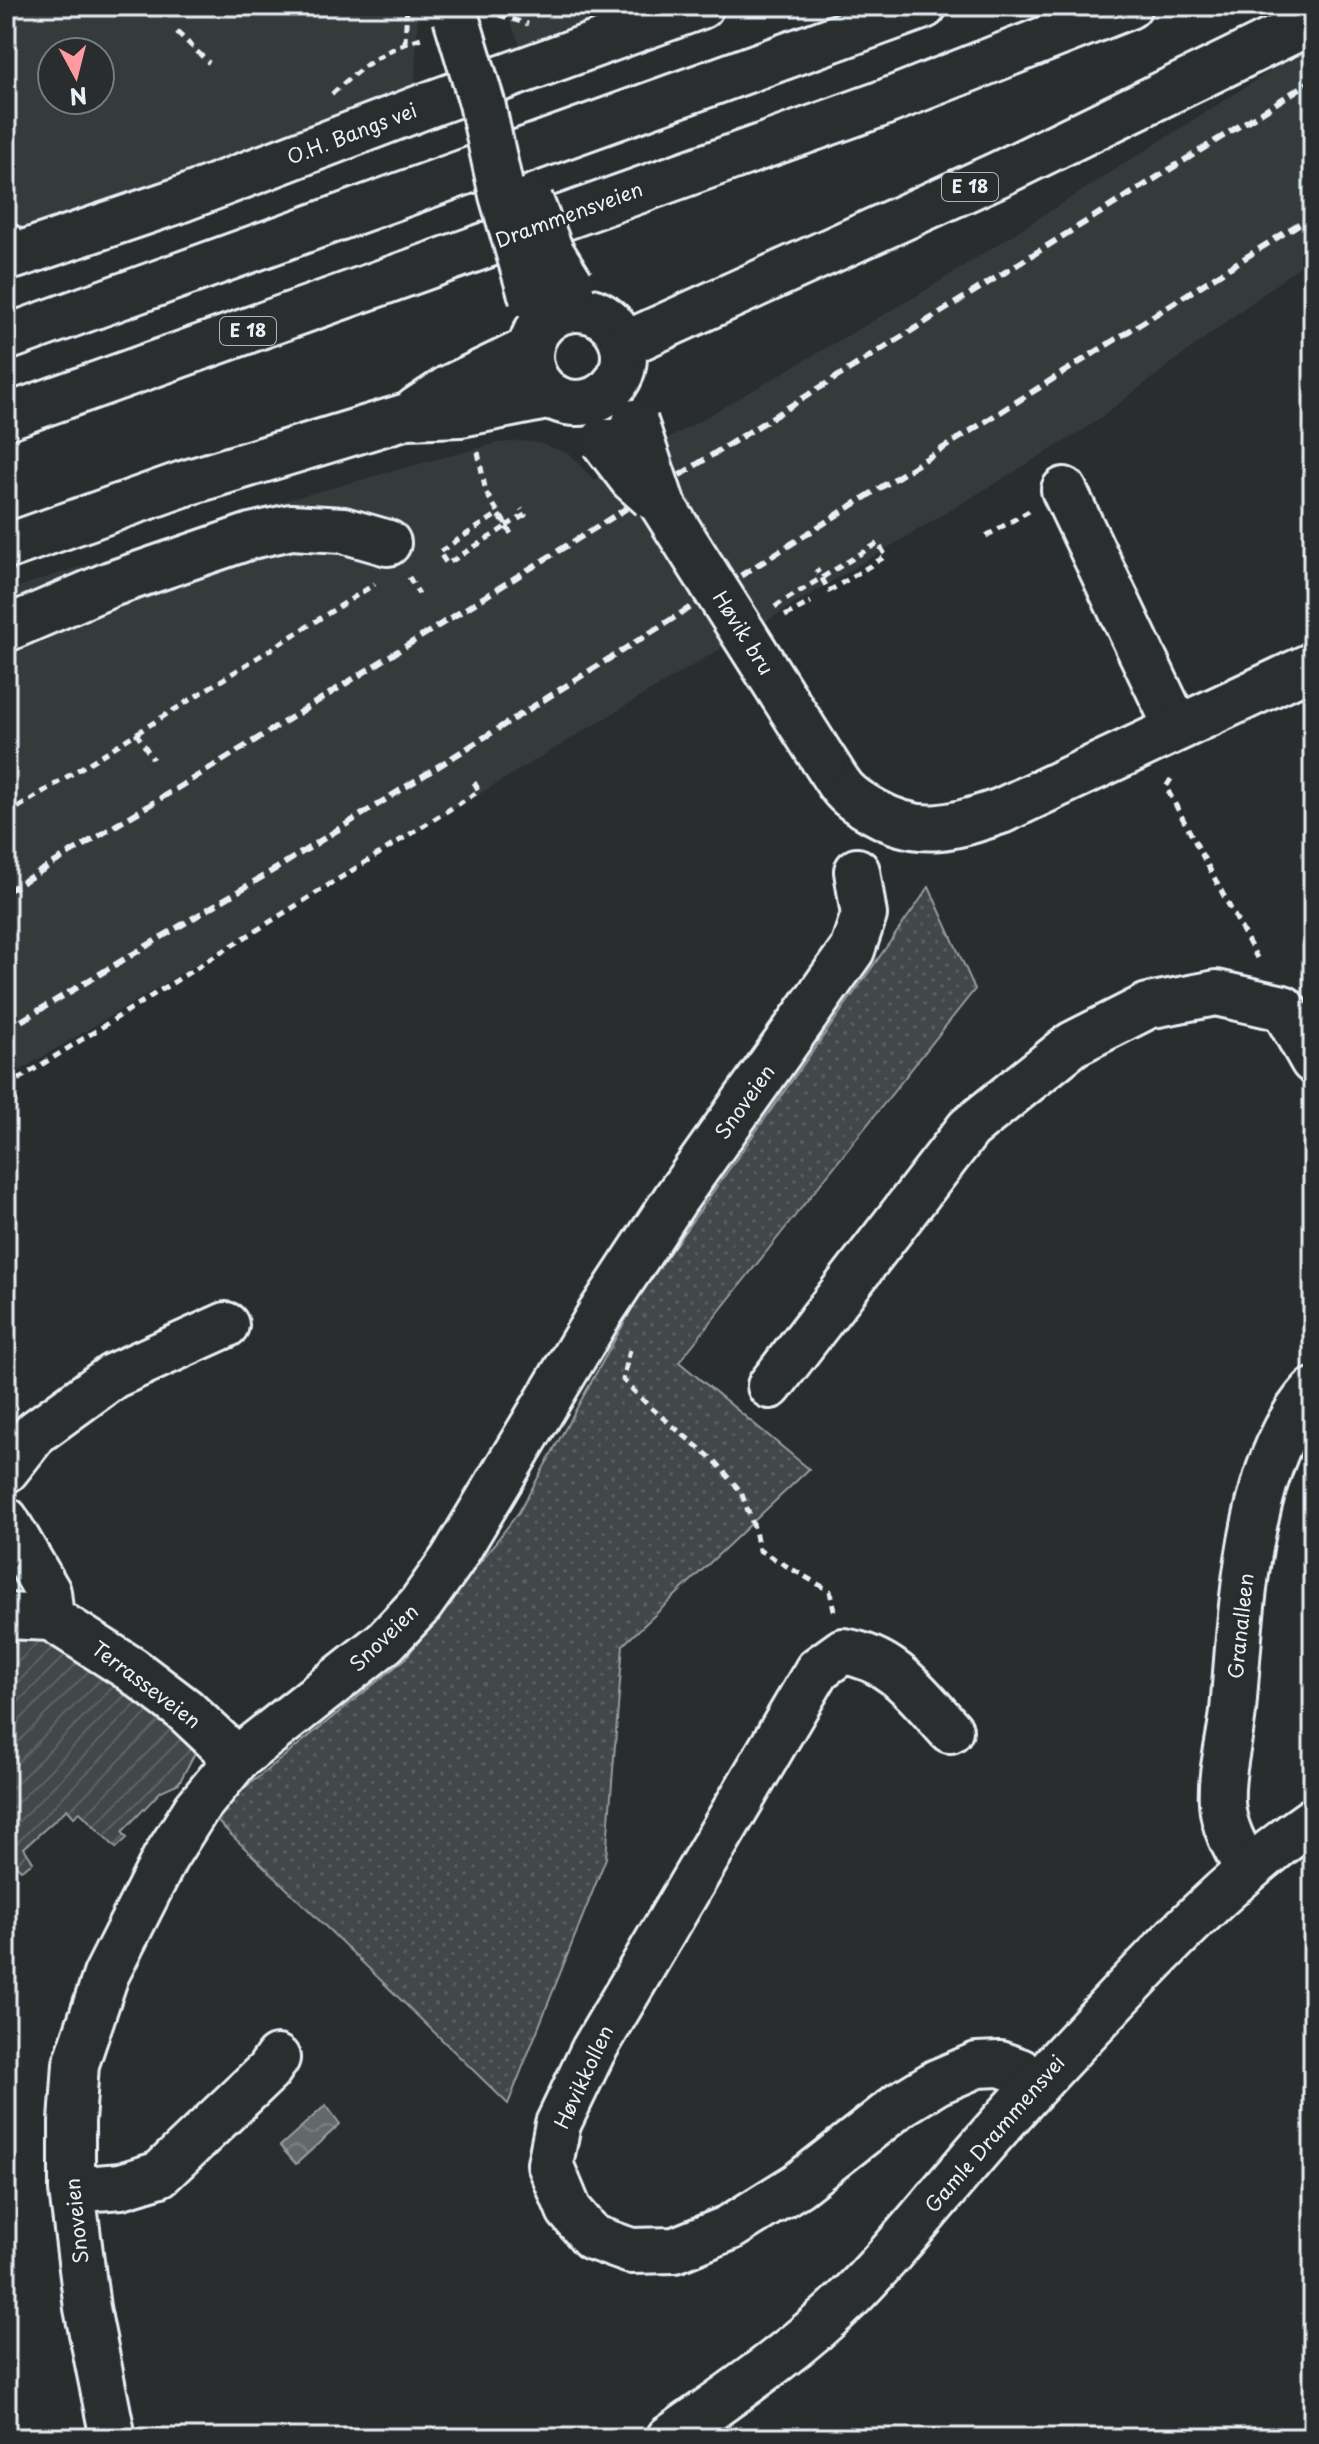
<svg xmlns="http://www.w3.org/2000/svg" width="1319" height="2444" font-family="'Playpen Sans',sans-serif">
	<defs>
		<pattern id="grass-dots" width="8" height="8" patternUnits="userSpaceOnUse" patternTransform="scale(2)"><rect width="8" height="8" fill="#424648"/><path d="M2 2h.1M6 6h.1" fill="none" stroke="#5d6163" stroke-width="1.8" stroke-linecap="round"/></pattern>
		<pattern id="garden-furrows" width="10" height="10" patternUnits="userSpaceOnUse" patternTransform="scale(2)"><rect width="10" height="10" fill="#424648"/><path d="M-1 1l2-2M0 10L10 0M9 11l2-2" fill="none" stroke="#5d6163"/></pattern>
		<pattern id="water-waves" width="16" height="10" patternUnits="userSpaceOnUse" patternTransform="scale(2)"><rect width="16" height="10" fill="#63686b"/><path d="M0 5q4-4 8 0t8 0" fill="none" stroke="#797e81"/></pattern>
	</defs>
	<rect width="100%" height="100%" fill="#2a2d2e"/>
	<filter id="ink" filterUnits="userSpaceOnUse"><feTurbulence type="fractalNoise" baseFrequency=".0125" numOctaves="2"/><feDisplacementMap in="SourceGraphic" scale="16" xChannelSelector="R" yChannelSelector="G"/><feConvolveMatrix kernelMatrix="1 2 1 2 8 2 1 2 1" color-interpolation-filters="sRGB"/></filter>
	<g filter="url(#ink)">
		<!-- built -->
		<path fill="#363a3b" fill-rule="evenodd" d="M6,6H418L413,128L6,276ZM52,52H100V100H52Z
			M503,6H639L521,47Z
			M1313,44V256L1085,429L6,1079V591L265,506L497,443L523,441L542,444L569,454L595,481L918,295Z"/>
		<!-- grass -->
		<path fill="url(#grass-dots)" stroke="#959ca0" stroke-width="2" d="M929,887L975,989L679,1362L809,1469L623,1645L606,1858L508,2104L211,1815L405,1659L519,1512L639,1296Z"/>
		<!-- garden -->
		<path fill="url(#garden-furrows)" stroke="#959ca0" stroke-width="2" d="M6,1632L54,1640L155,1712L195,1753L179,1783L161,1791L122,1832L127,1838L116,1848L80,1812L74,1817L67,1809L24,1848L33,1862L21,1870L6,1856Z"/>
		<!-- water -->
		<path fill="url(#water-waves)" stroke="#989fa3" stroke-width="2" d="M326,2105L340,2124L296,2164L280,2146Z"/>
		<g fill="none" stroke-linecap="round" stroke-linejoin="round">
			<!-- minor casing -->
			<g stroke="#e8f1f8" stroke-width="50">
				<path id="minor" d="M6,246L15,256L177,201L433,103L701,6
					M1064,490L1177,728
					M6,629L111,584L251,536L291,527L343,530L388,543
					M770,1386L969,1128L1073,1044L1148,1006L1216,993L1283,1008L1313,1061
					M6,1470L36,1432L113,1376L226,1325
					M6,1520L48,1592L51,1618
					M6,1616L51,1618L131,1669L185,1710L237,1759
					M950,1730C917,1694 894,1659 843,1651L818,1669L593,2051L558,2124L550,2164L569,2210L592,2237L631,2251L675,2250L729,2228L798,2185L901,2104L937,2082L977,2065L1000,2064L1020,2071L1036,2085
					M1248,1870C1236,1849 1223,1827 1222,1802C1220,1773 1230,1741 1233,1711C1241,1617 1246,1462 1313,1391
					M72,2190L121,2186L160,2174L268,2071L277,2058
					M113,2438L87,2308L72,2190V2122L76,2064L106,1975L165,1858L196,1809L237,1759L385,1642L420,1605L452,1560L599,1315L676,1198L852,950L864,915L857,871"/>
			</g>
			<!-- major casing -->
			<g stroke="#e8f1f8" stroke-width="50">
				<path id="major" d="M530 356a47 47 0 1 1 94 0a47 47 0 1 1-94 0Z
					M416,410L449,388L530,349
					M6,547L183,484L407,416L461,414L552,396
					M823,759C830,769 836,781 844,790C853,800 864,806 875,812C921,838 954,827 1001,811L1313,665
					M669,2438C731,2394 795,2351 850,2297C889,2258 922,2216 958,2174C1002,2121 1049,2071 1096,2021C1163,1949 1232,1876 1313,1820"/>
			</g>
			<!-- highway casing -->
			<g stroke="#e8f1f8" stroke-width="50">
				<path id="highway" d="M6,338L924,6
					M623,345L999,174L1313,21
					M6,417L878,105L1129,6"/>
			</g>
			<!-- path -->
			<path stroke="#e8f1f8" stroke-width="5" stroke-dasharray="8 6" stroke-linecap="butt" d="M499,15L528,24
				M177,32L209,63
				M405,43L407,6
				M332,94C360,68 384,49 421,38
				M478,452L486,493L507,526C487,539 467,551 447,564L439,552L498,514L512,535V536
				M506,526L525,515L521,509
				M986,536L1029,511
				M409,577L419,594
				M775,607L779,604C812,584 845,563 878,543L886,556L829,591C825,584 821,576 816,569
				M785,616L811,602
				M136,733L153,759
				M1171,779L1166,787L1257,958
				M6,815L375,584
				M6,1087L479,791L474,782
				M6,1109L17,1103L12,1094
				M630,1350L623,1380L650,1407L717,1463L741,1492L755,1530L759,1550L830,1591L834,1611"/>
			<!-- minor -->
			<use href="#minor" stroke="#2a2d2e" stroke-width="44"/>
			<!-- major -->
			<use href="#major" stroke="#2a2d2e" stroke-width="44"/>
			<!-- highway -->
			<use href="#highway" stroke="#2a2d2e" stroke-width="44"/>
			<!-- rail -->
			<path stroke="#e8f1f8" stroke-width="6" stroke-dasharray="12 6" stroke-linecap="butt" d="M6,892L212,767L1313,80
				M6,1030L277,868L1313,215"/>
			<!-- major-bridge casing -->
			<g stroke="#e8f1f8" stroke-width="50" stroke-linecap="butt">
				<path id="major-bridge" d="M456,17L482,103L502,195L532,298
					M530,200L551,252L571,284
					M635,422L663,506L823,759
					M603,441L632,479L652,497"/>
			</g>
			<!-- path-bridge -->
			<path stroke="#e8f1f8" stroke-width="5" stroke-dasharray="8 6" stroke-linecap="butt" d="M6,1084L12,1094"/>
			<!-- major-bridge -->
			<use href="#major-bridge" stroke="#2a2d2e" stroke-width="44"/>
		</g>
	</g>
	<g text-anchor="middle" stroke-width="6" stroke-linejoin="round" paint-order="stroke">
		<!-- shield labels -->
		<g fill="#2a2d2e" stroke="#afb6bb" stroke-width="2">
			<rect x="942" y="173" width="56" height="28" rx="6"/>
			<rect x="220" y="317" width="56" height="28" rx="6"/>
		</g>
		<g font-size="18" font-weight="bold" fill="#e8f1f8">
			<text x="970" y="193">E 18</text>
			<text x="248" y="337">E 18</text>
		</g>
		<!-- street labels -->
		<g font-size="20" fill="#e8f1f8" stroke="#2a2d2e">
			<text transform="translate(352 134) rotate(-21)" y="7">O.H. Bangs vei</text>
			<text transform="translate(569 215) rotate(-20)" y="7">Drammensveien</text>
			<text transform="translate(743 633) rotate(58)" y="7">Høvik bru</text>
			<text transform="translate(745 1102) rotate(-54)" y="7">Snoveien</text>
			<text transform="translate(1241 1626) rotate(-84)" y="7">Granalleen</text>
			<text transform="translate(384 1638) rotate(-44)" y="7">Snoveien</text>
			<text transform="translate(146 1685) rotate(37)" y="7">Terrasseveien</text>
			<text transform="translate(584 2077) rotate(-65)" y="7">Høvikkollen</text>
			<text transform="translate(995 2134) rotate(-49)" y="7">Gamle Drammensvei</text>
			<text transform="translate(77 2221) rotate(-96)" y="7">Snoveien</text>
		</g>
	</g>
	<!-- margin -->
	<rect width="1319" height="2444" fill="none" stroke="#2a2d2e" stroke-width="32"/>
	<rect x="16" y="16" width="1287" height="2412" fill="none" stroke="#e8f1f8" stroke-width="3" filter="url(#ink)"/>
	<!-- north arrow -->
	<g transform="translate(76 76) rotate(173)"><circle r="38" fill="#2a2d2e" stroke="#767b7f" stroke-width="2"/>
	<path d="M0-6L14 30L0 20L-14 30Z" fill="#ff9aa2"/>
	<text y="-12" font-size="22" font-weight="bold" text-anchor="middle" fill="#e8f1f8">N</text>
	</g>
</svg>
